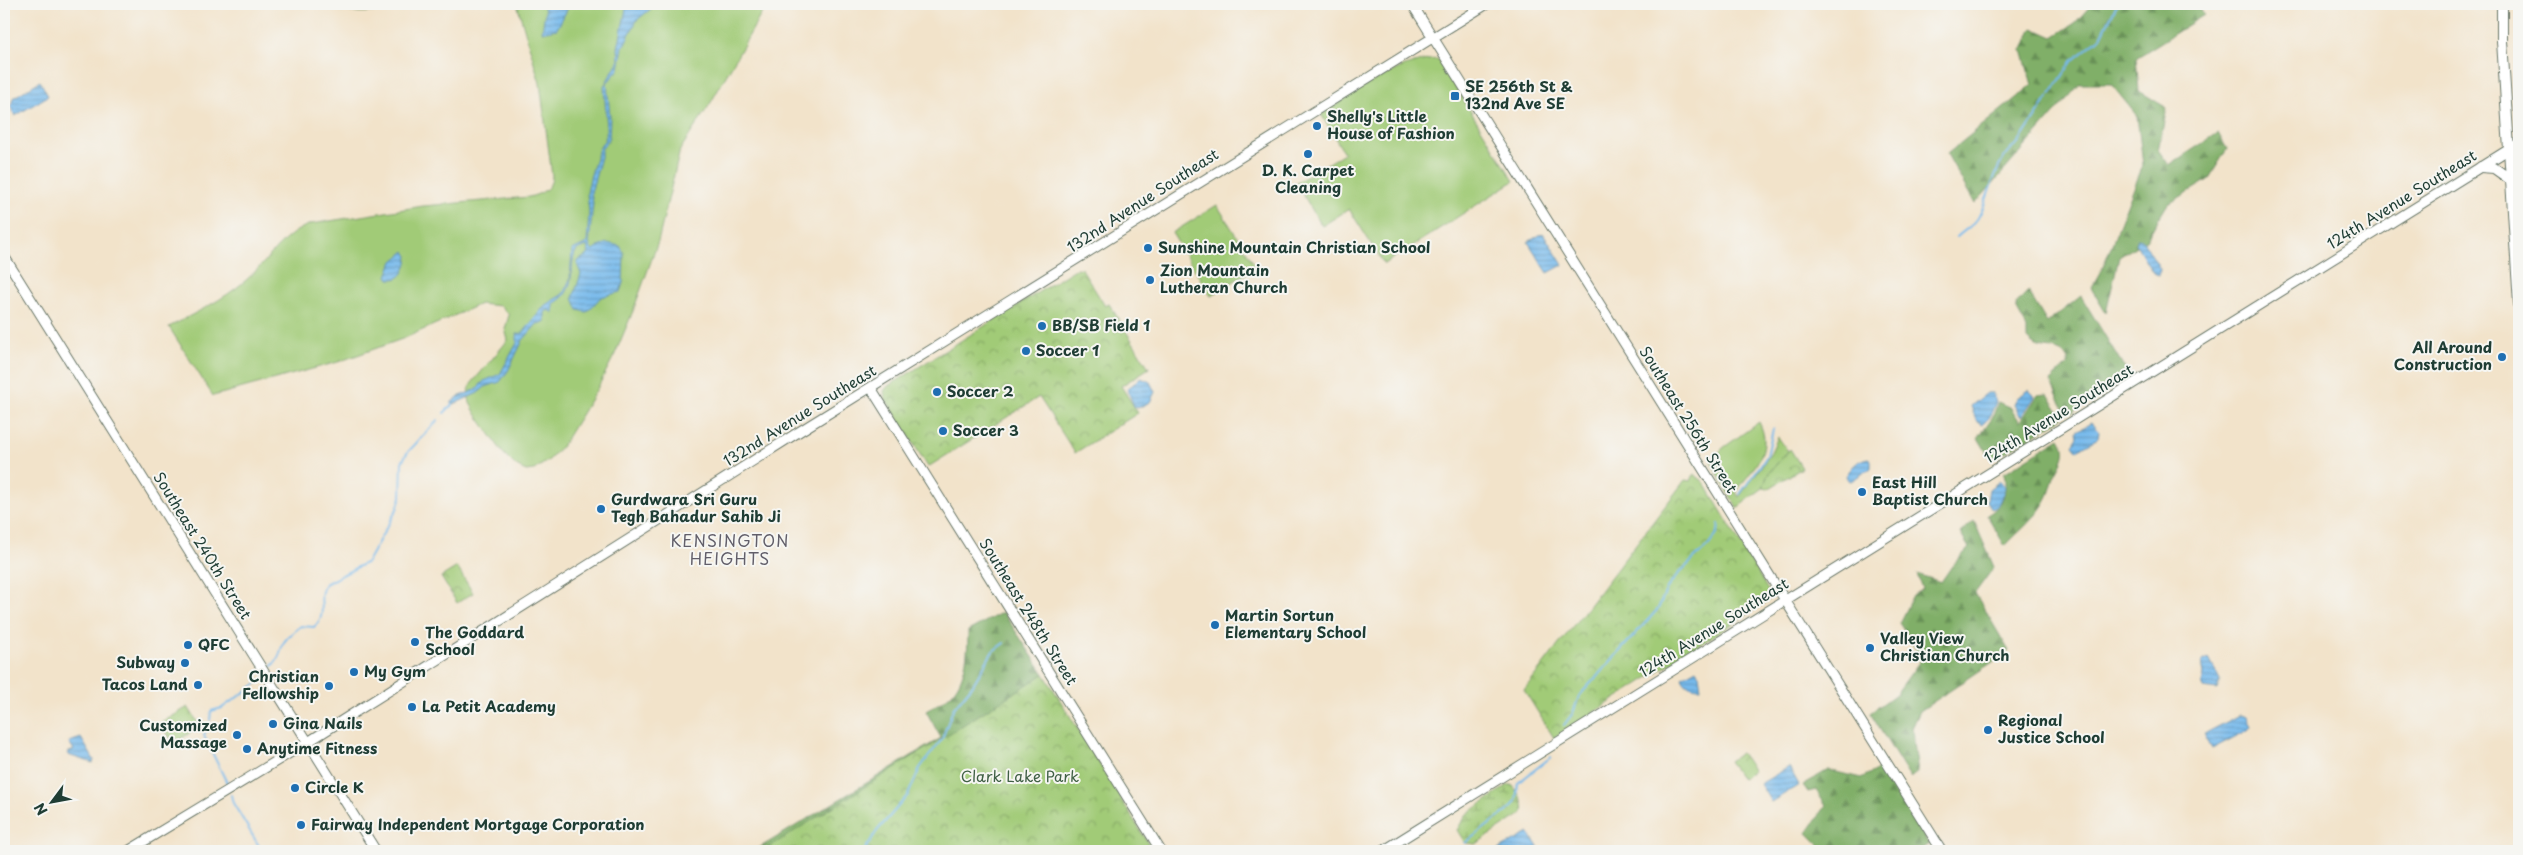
<svg xmlns="http://www.w3.org/2000/svg" width="2523" height="855" font-family="'Playpen Sans',sans-serif">
	<defs>
		<pattern id="forest-firs" width="22" height="20" patternUnits="userSpaceOnUse" patternTransform="scale(1.25)"><rect width="22" height="20" fill="#80af68"/><path d="M5 1l3.5 6h-7zM16 11l3.5 6h-7z" fill="#689056"/></pattern>
		<pattern id="wetland-marsh" width="20" height="14" patternUnits="userSpaceOnUse" patternTransform="scale(1.25)"><rect width="20" height="14" fill="#a1cb77"/><path d="M1 5h8M5 5V1M11 12h8M15 12V8" fill="none" stroke="#83a662"/></pattern>
		<pattern id="park-crowns" width="20" height="18" patternUnits="userSpaceOnUse" patternTransform="scale(1.25)"><rect width="20" height="18" fill="#a1cb77"/><path d="M2 6a3 3 0 1 1 6 0M12 15a3 3 0 1 1 6 0" fill="none" stroke="#83a662"/></pattern>
		<pattern id="water-rules" width="6" height="5" patternUnits="userSpaceOnUse" patternTransform="scale(1.25)"><rect width="6" height="5" fill="#77baec"/><path d="M0 2.5h6" fill="none" stroke="#6198c0"/></pattern>
	</defs>
	<rect width="100%" height="100%" fill="#f6f6f2"/>
	<filter id="ink" filterUnits="userSpaceOnUse"><feTurbulence type="fractalNoise" baseFrequency=".02" numOctaves="2"/><feDisplacementMap in="SourceGraphic" scale="10" xChannelSelector="R" yChannelSelector="G"/><feConvolveMatrix kernelMatrix="1 2 1 2 8 2 1 2 1" color-interpolation-filters="sRGB"/></filter>
	<filter id="wash" filterUnits="userSpaceOnUse"><feTurbulence type="fractalNoise" baseFrequency=".0096" numOctaves="4" result="noise"/><feDisplacementMap in="SourceGraphic" scale="20" xChannelSelector="R" yChannelSelector="G"/><feGaussianBlur stdDeviation="1.12" result="paint"/><feColorMatrix in="noise" values="0 0 0 0 0 0 0 0 0 0 0 0 0 0 0 0 0 1.4 0 .05"/><feComposite in="paint" operator="in"/></filter>
	<g filter="url(#wash)">
		<rect width="100%" height="100%" fill="#f2e3ca"/>
		<!-- green -->
		<path fill="#a1cb77" stroke="#608456" d="M310,4H409C370,16 349,14 310,4Z
			M517,4H767L710,104L680,150L658,242L633,311L615,354L597,389L562,446L549,460L534,470L526,471L516,466L503,453L476,414L470,403L468,393L471,384L508,340L505,329L509,315L501,306L480,304L405,338L338,362L213,396L169,327C195,313 223,300 245,281C268,262 282,234 311,224L423,206L529,197C541,194 552,189 552,176L540,83Z
			M1438,59L1514,181L1384,264L1349,209L1322,226L1296,183L1344,153L1321,114C1357,93 1395,61 1438,59Z
			M1217,205L1256,267L1211,296L1172,233Z
			M1759,422C1774,451 1752,469 1736,492L1739,497L1769,456L1778,437L1788,451L1768,474L1763,488L1737,508L1711,462L1723,448Z"/>
		<!-- forest -->
		<path fill="url(#forest-firs)" stroke="#50764e" d="M2092,4H2197L2204,15L2136,58L2139,91L2167,108L2158,150L2169,165L2218,133L2227,149L2208,180L2167,205L2146,240L2119,257L2106,313L2091,288L2103,267L2143,165L2137,116L2111,84H2080L1975,204L1947,154L2032,85L2022,50L2033,28L2053,37L2075,23Z
			M2028,291L2047,323L2081,296L2127,372L2124,379L2072,413L2064,409L2050,381L2068,364V359C2058,343 2039,354 2027,339V328L2017,310L2016,304Z
			M2048,394L2063,418L1996,458L1989,456L1978,438L1993,416L1998,402L2011,408L2020,422L2038,395Z
			M2060,438C2070,454 2061,462 2054,477C2052,483 2051,490 2048,496C2040,515 2019,531 2005,546L1987,515C2005,505 2007,491 2004,473Z
			M1974,521L1994,567L1975,593L2009,651L1920,711L1912,728L1918,772L1910,778L1870,713L1896,694L1922,658L1899,623L1913,595L1922,589L1917,574L1941,582L1952,566L1969,548L1960,533Z
			M1003,612L1044,674L955,730L886,851H754L941,738L926,711C933,706 943,702 949,696C966,681 968,652 968,631Z
			M1880,768L1929,844L1918,851H1871L1868,846L1855,851H1817L1822,848L1807,833L1826,806L1816,790L1808,792L1803,785L1828,770L1861,778Z"/>
		<!-- wetland -->
		<path fill="url(#wetland-marsh)" stroke="#608456" d="M1508,785H1512C1518,793 1526,803 1523,813L1476,844L1465,843L1457,830L1466,815Z"/>
		<!-- park -->
		<path fill="url(#park-crowns)" stroke="#608456" d="M1077,268L1082,269L1105,306L1109,304L1149,368L1121,386L1138,413L1075,453L1039,397L928,467L885,398L884,391L887,387Z
			M1790,449L1802,468L1768,489L1763,488L1768,474Z
			M1694,474L1704,482L1769,592L1770,596L1768,601L1554,738L1524,690L1685,480L1691,481Z
			M457,567L473,593L457,603L441,577Z
			M1044,674L1153,851H763Z
			M188,707L200,726L173,744L161,723Z
			M1741,753L1754,771L1743,778L1739,776L1729,761Z"/>
		<!-- water -->
		<path fill="url(#water-rules)" stroke="#4b7c90" d="M543,4H570L557,29L542,32L545,12Z
			M627,4H657L637,20L623,47L619,69L607,83L610,117L609,139L601,150V157L591,193L593,203L589,244L592,250L607,243L620,246L624,253L623,283L620,292L601,297L587,312L578,310L573,298L581,274L577,264L579,260L589,254L587,246L577,250C569,260 575,280 566,293C563,298 558,301 554,304V313L549,310L545,312V322L537,324L523,340L508,371L500,382L485,387L478,393L452,405L451,403L458,397L475,390L484,381L500,374L517,343V334L523,333L545,305L563,294L570,279L572,250L587,243L589,212L587,193L590,178L599,148L605,139L607,130L604,86L619,60L618,48Z
			M40,81L48,96L15,116L11,107L13,98Z
			M1543,233L1563,265L1548,273L1528,242Z
			M2138,238L2142,239L2160,269L2159,275L2153,273L2136,244Z
			M405,251L408,256C407,267 403,281 389,279L387,276L393,261Z
			M1141,378L1150,382L1155,392L1150,402L1138,408L1134,406L1127,389Z
			M2029,390L2035,397L2021,417L2014,405L2017,398Z
			M1987,393H1992L1996,402L1989,418L1982,425L1976,420L1971,406Z
			M2091,423L2099,432L2098,438L2077,450L2073,445L2078,437L2077,431Z
			M1868,458L1871,460V468L1851,481L1848,480L1846,476C1852,467 1857,460 1868,458Z
			M2000,481L2004,486C2004,495 2001,506 1992,509L1987,501L1989,489Z
			M2209,659L2220,680L2217,690L2204,688L2202,683L2204,675L2202,661Z
			M1696,669L1699,674L1701,688C1693,688 1685,686 1682,677Z
			M2240,715L2246,717L2251,726L2248,730L2212,749L2204,734Z
			M81,738L94,760L93,763L68,755L67,753L74,750L69,742Z
			M1789,767L1799,785L1771,802L1760,784Z
			M1529,833L1538,847V851H1496Z"/>
		<g fill="none" stroke-linecap="round" stroke-linejoin="round">
			<!-- stream -->
			<path stroke="#77baec" stroke-width="2" d="M1957,237C1963,231 1976,224 1979,216C1990,196 1996,157 2017,145L2073,60L2101,37L2117,4
				M444,413L453,404
				M1740,494L1767,456L1773,429
				M272,666C281,657 279,654 283,644C286,637 296,630 301,626L314,627C330,612 315,600 325,584L367,562L397,509L401,497L402,462L407,453L438,420
				M210,720L211,711L222,708L259,682
				M1564,725L1573,713L1579,696L1658,609L1667,588L1680,572L1709,545L1718,532L1719,524
				M207,729L204,734L205,738L228,785
				M231,795L233,803L262,851
				M1465,843L1511,808L1516,801L1518,783L1551,757
				M864,851L877,831L908,795L920,768L942,739L953,709L972,686L993,651L1004,643"/>
		</g>
	</g>
	<g filter="url(#ink)">
		<g fill="none" stroke-linecap="round" stroke-linejoin="round">
			<!-- secondary casing -->
			<g stroke="#697768" stroke-width="11">
				<path id="secondary" d="M1412,4L1942,851
					M4,256L376,851
					M871,388L1161,851
					M128,851L308,742L797,433L1487,4
					M1383,851L2519,143"/>
			</g>
			<!-- primary casing -->
			<g stroke="#697768" stroke-width="12">
				<path id="primary" d="M2502,4V41L2519,304
					M2481,167L2494,168L2511,180"/>
			</g>
			<!-- secondary -->
			<use href="#secondary" stroke="#fff" stroke-width="9"/>
			<!-- primary -->
			<use href="#primary" stroke="#fff" stroke-width="10"/>
		</g>
	</g>
	<!-- markers -->
	<g fill="#1f6fb2" stroke="#f6f6f2" stroke-width="2">
		<rect x="1450" y="91" width="10" height="10" rx="2.5"/>
		<circle cx="1317" cy="126" r="5"/>
		<circle cx="1308" cy="154" r="5"/>
		<circle cx="1148" cy="248" r="5"/>
		<circle cx="1150" cy="280" r="5"/>
		<circle cx="1042" cy="326" r="5"/>
		<circle cx="1026" cy="351" r="5"/>
		<circle cx="2502" cy="357" r="5"/>
		<circle cx="937" cy="392" r="5"/>
		<circle cx="943" cy="431" r="5"/>
		<circle cx="1862" cy="492" r="5"/>
		<circle cx="601" cy="509" r="5"/>
		<circle cx="1215" cy="625" r="5"/>
		<circle cx="415" cy="642" r="5"/>
		<circle cx="188" cy="645" r="5"/>
		<circle cx="1870" cy="648" r="5"/>
		<circle cx="185" cy="663" r="5"/>
		<circle cx="354" cy="672" r="5"/>
		<circle cx="198" cy="685" r="5"/>
		<circle cx="329" cy="686" r="5"/>
		<circle cx="412" cy="707" r="5"/>
		<circle cx="273" cy="724" r="5"/>
		<circle cx="1988" cy="730" r="5"/>
		<circle cx="237" cy="735" r="5"/>
		<circle cx="247" cy="749" r="5"/>
		<circle cx="295" cy="788" r="5"/>
		<circle cx="301" cy="825" r="5"/>
	</g>
	<g text-anchor="middle" stroke-width="4" stroke-linejoin="round" paint-order="stroke">
		<!-- poi labels -->
		<g font-size="15" font-weight="bold" fill="#1f3d34" stroke="#f6f6f2" text-anchor="start">
			<text x="1465" y="92">SE 256th St &amp;<tspan x="1465" dy="17">132nd Ave SE</tspan></text>
			<text x="1327" y="122">Shelly's Little<tspan x="1327" dy="17">House of Fashion</tspan></text>
			<text x="1308" y="176" text-anchor="middle">D. K. Carpet<tspan x="1308" dy="17">Cleaning</tspan></text>
			<text x="1158" y="253">Sunshine Mountain Christian School</text>
			<text x="1160" y="276">Zion Mountain<tspan x="1160" dy="17">Lutheran Church</tspan></text>
			<text x="1052" y="331">BB/SB Field 1</text>
			<text x="2492" y="353" text-anchor="end">All Around<tspan x="2492" dy="17">Construction</tspan></text>
			<text x="1036" y="356">Soccer 1</text>
			<text x="947" y="397">Soccer 2</text>
			<text x="953" y="436">Soccer 3</text>
			<text x="1872" y="488">East Hill<tspan x="1872" dy="17">Baptist Church</tspan></text>
			<text x="611" y="505">Gurdwara Sri Guru<tspan x="611" dy="17">Tegh Bahadur Sahib Ji</tspan></text>
			<text x="1225" y="621">Martin Sortun<tspan x="1225" dy="17">Elementary School</tspan></text>
			<text x="425" y="638">The Goddard<tspan x="425" dy="17">School</tspan></text>
			<text x="1880" y="644">Valley View<tspan x="1880" dy="17">Christian Church</tspan></text>
			<text x="198" y="650">QFC</text>
			<text x="175" y="668" text-anchor="end">Subway</text>
			<text x="364" y="677">My Gym</text>
			<text x="319" y="682" text-anchor="end">Christian<tspan x="319" dy="17">Fellowship</tspan></text>
			<text x="188" y="690" text-anchor="end">Tacos Land</text>
			<text x="422" y="712">La Petit Academy</text>
			<text x="1998" y="726">Regional<tspan x="1998" dy="17">Justice School</tspan></text>
			<text x="283" y="729">Gina Nails</text>
			<text x="227" y="731" text-anchor="end">Customized<tspan x="227" dy="17">Massage</tspan></text>
			<text x="257" y="754">Anytime Fitness</text>
			<text x="305" y="793">Circle K</text>
			<text x="311" y="830">Fairway Independent Mortgage Corporation</text>
		</g>
		<!-- street labels -->
		<g font-size="15" fill="#1f3d34" stroke="#f6f6f2">
			<text transform="translate(2402 200) rotate(-32)" y="5">124th Avenue Southeast</text>
			<text transform="translate(1143 201) rotate(-33)" y="5">132nd Avenue Southeast</text>
			<text transform="translate(2059 414) rotate(-32)" y="5">124th Avenue Southeast</text>
			<text transform="translate(800 416) rotate(-32)" y="5">132nd Avenue Southeast</text>
			<text transform="translate(1688 420) rotate(58)" y="5">Southeast 256th Street</text>
			<text transform="translate(202 546) rotate(58)" y="5">Southeast 240th Street</text>
			<text transform="translate(1028 612) rotate(58)" y="5">Southeast 248th Street</text>
			<text transform="translate(1714 628) rotate(-32)" y="5">124th Avenue Southeast</text>
		</g>
		<!-- park labels -->
		<g font-size="15" fill="#406045" stroke="#f6f6f2">
			<text x="1020" y="782">Clark Lake Park</text>
		</g>
		<!-- neighbourhood labels -->
		<g font-size="16" letter-spacing="1" fill="#625f6a" stroke="#f6f6f2">
			<text x="730" y="547">KENSINGTON<tspan x="730" dy="18">HEIGHTS</tspan></text>
		</g>
	</g>
	<!-- margin -->
	<rect width="2523" height="855" fill="none" stroke="#f6f6f2" stroke-width="20"/>
	<!-- north arrow -->
	<g transform="translate(52 802) rotate(238)" stroke="#f6f6f2" stroke-width="4" paint-order="stroke">
	<path d="M0-4L9 19L0 12L-9 19Z" fill="#1f3d34"/>
	<text y="-8" font-size="14" font-weight="bold" text-anchor="middle" fill="#1f3d34">N</text>
	</g>
</svg>
